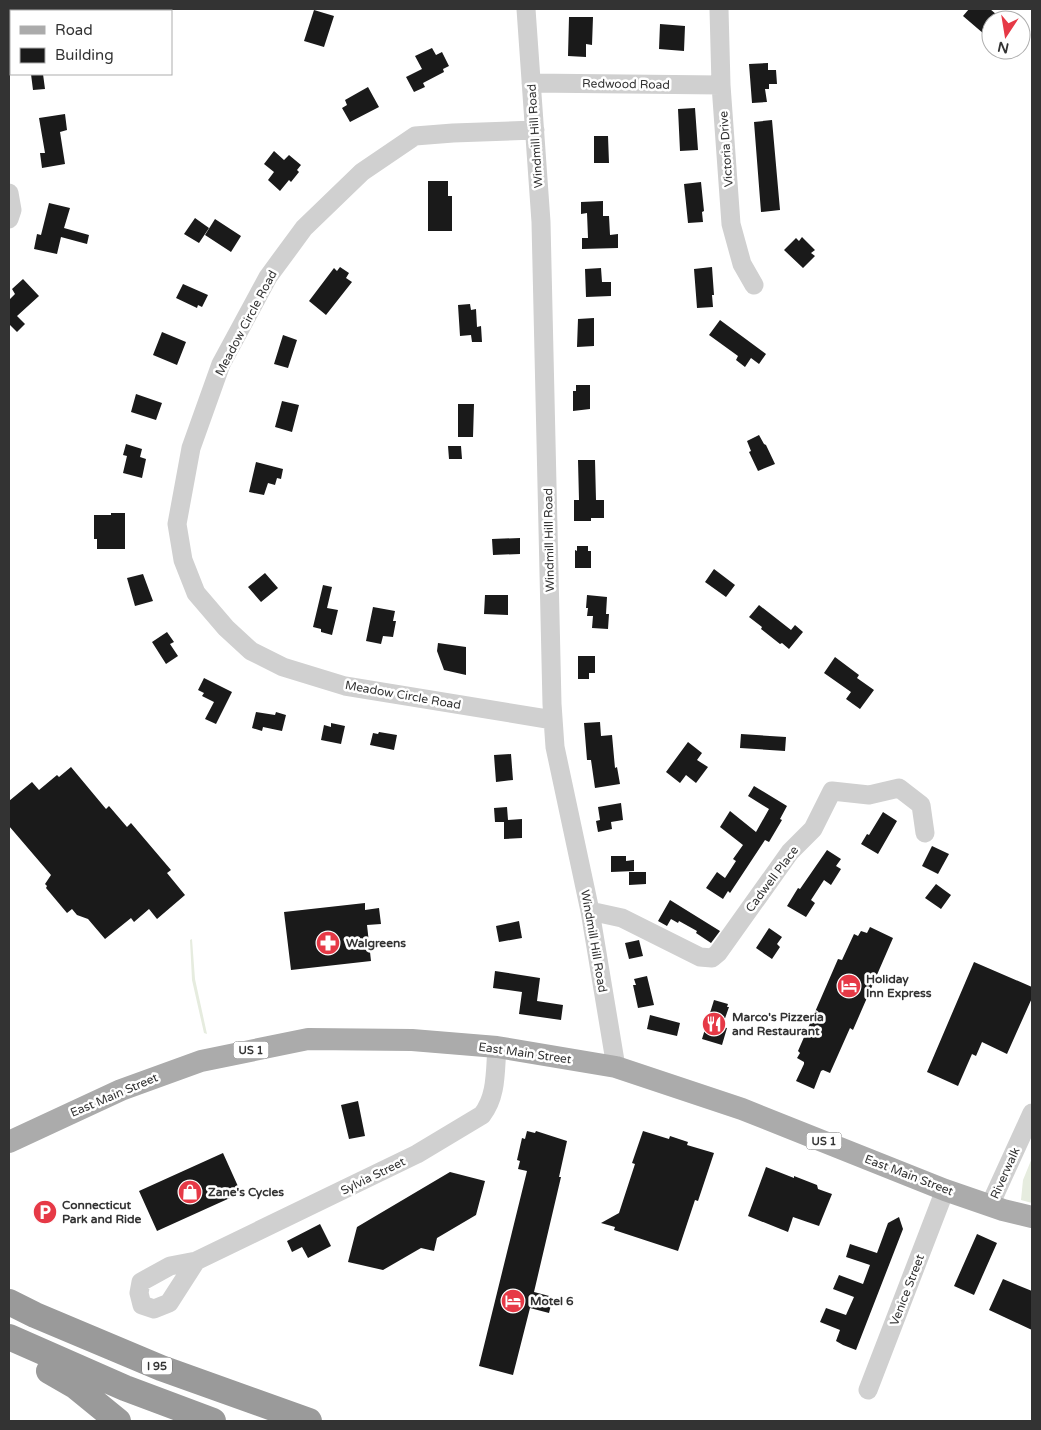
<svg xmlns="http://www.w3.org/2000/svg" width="1041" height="1430" font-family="'Varela Round',sans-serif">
	<rect width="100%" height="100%" fill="#fff"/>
	<!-- green -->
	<path fill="#e6ecdf" d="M192,939L195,979L207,1034L204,1033L192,980L190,940Z
		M1032,1158V1203L1021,1200L1023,1180Z"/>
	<!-- building -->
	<path fill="#1a1a1a" d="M969,9H990L1003,20H991V26L984,34L963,16Z
		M314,10L334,16L324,47L304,41Z
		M569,17H593L592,45L586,44V57L568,56Z
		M660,24L685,26L684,51L659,49Z
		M432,48L436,55L442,52L449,66L443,69L444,72L423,83L425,87L414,92L406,77L422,69L415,56Z
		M768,63V70H776L777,84H769V89H765L767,102L752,103L749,64Z
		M31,74H43L45,89L33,90Z
		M368,87L379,107L350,122L342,108L347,105L345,100Z
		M695,108L698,150L680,151L678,109Z
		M65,114L67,130L60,132L65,164L42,168L40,153H45L39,118Z
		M772,120L780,210L761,212L754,122Z
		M594,136H608L609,163H594Z
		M274,151L284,160L289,155L301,165L297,170L299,172L291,182L289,180L280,191L268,180L274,172L264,164Z
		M428,181H448V196H452V231H428Z
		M701,182L704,211L702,212L703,222L688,223L684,184Z
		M603,201V216H609L610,235L618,234V248L582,249V238H588L587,213L581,214V202Z
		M49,203L70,208L64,228L89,235L87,244L61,237L57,254L34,249L37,234L41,235Z
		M195,218L209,228L199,243L184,234Z
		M215,219L241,236L231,252L205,235Z
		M802,237L815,250L811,253L815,256L803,268L784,250L796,238L799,241Z
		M340,267L349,273L346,278L352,282L326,315L309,301L334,268L337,271Z
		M712,267L714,295H712L713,307L697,308L694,269Z
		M601,268L602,282H611V296L586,297L585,269Z
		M23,279L39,296L17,316L25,324L17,332L9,324V300L15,294L12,289Z
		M183,284L208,295L202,307L198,305L197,308L176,298Z
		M470,304L471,310L476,309L477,327L481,326L482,342H472L471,335L460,336L458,305Z
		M594,318V346L577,347L578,319Z
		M720,320L766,354L759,364L751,358L745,367L736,360L738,356L709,335Z
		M162,332L186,342L177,365L153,355Z
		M283,335L297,340L288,368L274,364Z
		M576,385H590V409L573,411V391H576Z
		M136,394L162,403L156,420L131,412Z
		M282,401L299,405L292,432L275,427Z
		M458,404H474L473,437H458Z
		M759,435L764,444L766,445L775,464L758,471L749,452L751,451L747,441Z
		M126,444L142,449L140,457L146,459L142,478L123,473L127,456L123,455Z
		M448,446H461L462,459H449Z
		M578,460H595L596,500H604V518H591V521H574V500H579Z
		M256,462L283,469L281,479L277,478L275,485L268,483L264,495L249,492Z
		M111,513H125V549H97V539H94V515H111Z
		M520,538V554L493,555L492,539Z
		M577,546H588V551H591V568H575V550L577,551Z
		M714,569L735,585L726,597L705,582Z
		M265,573L278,588L261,602L248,587Z
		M143,574L153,601L135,606L127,578Z
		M323,585L332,587L327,608L338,610L332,635L321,632V629L313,627Z
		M485,595H508V615L484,614Z
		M587,595L607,597L606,614H609L608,629L592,628L593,616H587L588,608H586Z
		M759,605L791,630L795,625L803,632L789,649L782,643L780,644L761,629L762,627L749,617Z
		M373,607L395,611L393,621H396L393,637L383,636L381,644L366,641Z
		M167,632L174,642L170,644L178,656L166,664L152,642Z
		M438,643L466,647V675L444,670L437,651Z
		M578,656H595V673H589V679H578Z
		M835,657L859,675L857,678L874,690L860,709L846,699L851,692L824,673Z
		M204,678L232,692L216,724L205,719L214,702L202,696L204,693L198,690Z
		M256,712L275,715L276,712L286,715L282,731L263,727L262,731L252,728Z
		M600,722L601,736L612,735L615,768L617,767L620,784L595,788L591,760H587L584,723Z
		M331,723L345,726L341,744L321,740L324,725L331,727Z
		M379,732L397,735L394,750L370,745L373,733L378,734Z
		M741,734L786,737L785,751L740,748Z
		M688,742L702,753L697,760L708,767L696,783L686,775L680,783L666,772Z
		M511,754L513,780L496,782L494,755Z
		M71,767L106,809L109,806L127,827L131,823L171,870L167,873L185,895L157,919L149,909L134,922L131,918L105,939L88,919L77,915L72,909L67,913L46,888L47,886L45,884L51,875L9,826V801L32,782L39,790L57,775L59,777Z
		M754,786L787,806L780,819L782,820L769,842L765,840L730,893L728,891L723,899L706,888L717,872L725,878L736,861L733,859L743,845L720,827L730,811L756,832L769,809L748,796Z
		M621,803L623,820L611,822L612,829L598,832L596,821L600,820L598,807Z
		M507,807L508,820L522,819V838L504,839V822H495L494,808Z
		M883,812L897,821L878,854L861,844L867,834L869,835Z
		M932,846L949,854L938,874L922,866Z
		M827,850L841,859L836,866L841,869L831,885L824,880L811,900L815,903L806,917L787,906L798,888L800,889Z
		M611,856H626V861L634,860V871L611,872Z
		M629,872H646V884L629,885Z
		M936,884L951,895L941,909L925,898Z
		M670,900L720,931L711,943L696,933L697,931L679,921L678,923L671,919L667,926L658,921Z
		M365,903V910L379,908L381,924L367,925L371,961L291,970L284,912Z
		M519,921L522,938L499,942L496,926Z
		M870,927L893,938L853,1030L850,1028L830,1073L823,1070L821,1071L814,1089L796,1081L804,1064V1062L797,1058L800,1053L798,1051L838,959L842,960L854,934L858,936L861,931L867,933Z
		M769,928L782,937L777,944L780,947L772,959L756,948Z
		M639,940L643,956L629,959L625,943Z
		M974,962L1032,987V998L1007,1054L982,1042L976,1056L972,1054L958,1086L927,1072Z
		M495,971L540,978L537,1001L563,1005L561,1020L519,1014L522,992L493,988Z
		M647,976L654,1005L638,1008L633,985H636L634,979Z
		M714,1000L728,1004L727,1007H729L722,1027L727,1028L722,1045L702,1039Z
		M650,1015L680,1023L677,1036L647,1029Z
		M358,1101L365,1136L349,1139L341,1105Z
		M527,1131L535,1133L536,1131L567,1141L559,1177H561L534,1292L553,1297L549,1313L530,1308L513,1375L479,1366L527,1171L518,1169L520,1161L517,1160L522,1138L525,1139Z
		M643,1131L669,1139L670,1136L688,1142L687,1145L714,1153L698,1201L695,1200L678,1251L614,1230L615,1227L601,1223L619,1213L635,1164L632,1163Z
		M223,1153L241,1193L157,1231L139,1191Z
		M766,1167L794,1178V1176L817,1185L818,1189L832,1194L819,1226L793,1217L788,1232L748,1216Z
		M450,1172L485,1181L476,1215L437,1238L434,1251L421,1248L383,1270L348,1262L357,1227Z
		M899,1217L903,1229L856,1350L843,1345L836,1341L840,1330L820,1322L826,1308L846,1315L854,1297L833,1289L839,1275L863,1284L870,1265L846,1257L850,1244L877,1253L888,1223Z
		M320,1224L331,1246L308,1258L302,1247L292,1252L287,1241Z
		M977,1234L997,1243L974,1295L954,1286Z
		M1003,1279L1032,1291V1330L989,1310Z"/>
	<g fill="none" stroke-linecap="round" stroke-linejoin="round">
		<!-- minor -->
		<path stroke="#d0d0d0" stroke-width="19" d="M526,9L541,222L552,704L555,747L590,911L616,1067
			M719,9L721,85L731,224L742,264L754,285
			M531,83L721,85
			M535,130L453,133L415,136L362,172L304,228L268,277L221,364L191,448L177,524L183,560L196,593L226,628L251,651L283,667L345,686L553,720
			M9,193L12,210L9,219
			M590,911L622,918L700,957L712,958L718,953L790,852L813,829L832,791L869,795L899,788L921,805L925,833
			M990,1205L1032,1113
			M196,1261L169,1303L154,1309L142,1305L139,1293L141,1282L170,1266L196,1261L417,1154L482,1115C497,1096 495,1071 497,1047
			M868,1390L945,1190"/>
		<!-- major -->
		<path stroke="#ababab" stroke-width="22" d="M9,1142L121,1090L201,1061L308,1039L412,1040L497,1047L616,1067L742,1109L945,1190L1003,1210L1032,1217"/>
		<!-- highway -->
		<path stroke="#9a9a9a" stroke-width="26" d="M9,1302L35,1315L161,1368L309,1421
			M9,1337L125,1388L213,1421
			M49,1371L75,1386L118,1421"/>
	</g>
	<!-- icons -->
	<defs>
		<g id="pharmacy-disc" transform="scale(1.25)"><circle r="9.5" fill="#e63946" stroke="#fff"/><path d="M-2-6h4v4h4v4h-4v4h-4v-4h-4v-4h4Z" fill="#fff"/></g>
		<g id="hotel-disc" transform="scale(1.25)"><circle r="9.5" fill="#e63946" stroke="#fff"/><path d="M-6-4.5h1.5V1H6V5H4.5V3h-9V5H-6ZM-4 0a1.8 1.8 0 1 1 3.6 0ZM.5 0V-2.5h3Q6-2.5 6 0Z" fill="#fff"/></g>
		<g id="restaurant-disc" transform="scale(1.25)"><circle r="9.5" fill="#e63946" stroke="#fff"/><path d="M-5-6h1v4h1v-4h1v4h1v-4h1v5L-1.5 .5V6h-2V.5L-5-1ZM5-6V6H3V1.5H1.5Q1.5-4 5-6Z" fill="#fff"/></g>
		<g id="shop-disc" transform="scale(1.25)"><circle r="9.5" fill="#e63946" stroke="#fff"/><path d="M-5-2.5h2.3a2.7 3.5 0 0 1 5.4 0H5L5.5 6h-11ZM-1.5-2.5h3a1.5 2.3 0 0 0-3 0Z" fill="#fff"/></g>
		<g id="parking-disc" transform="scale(1.25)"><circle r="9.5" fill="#e63946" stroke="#fff"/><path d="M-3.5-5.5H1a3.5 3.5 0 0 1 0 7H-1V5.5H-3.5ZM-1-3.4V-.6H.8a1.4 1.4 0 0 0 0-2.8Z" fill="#fff"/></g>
	</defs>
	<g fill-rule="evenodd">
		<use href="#pharmacy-disc" x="328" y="943"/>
		<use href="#hotel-disc" x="849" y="986"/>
		<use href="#restaurant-disc" x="714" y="1024"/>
		<use href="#shop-disc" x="190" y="1192"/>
		<use href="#parking-disc" x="45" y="1212"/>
		<use href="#hotel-disc" x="513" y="1301"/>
	</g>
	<g text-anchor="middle" stroke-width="5" stroke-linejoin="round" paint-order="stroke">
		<!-- shield labels -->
		<g fill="#fff" stroke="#707070" stroke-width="1">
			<rect x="233.5" y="1041.5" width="35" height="17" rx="4"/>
			<rect x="806.5" y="1132.5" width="35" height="17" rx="4"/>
			<rect x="142" y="1357.5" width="30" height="17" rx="4"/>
		</g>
		<g font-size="11" font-weight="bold" fill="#333">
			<text x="251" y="1054">US 1</text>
			<text x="824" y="1145">US 1</text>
			<text x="157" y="1370">I 95</text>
		</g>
		<!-- street labels -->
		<g font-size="12" fill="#333" stroke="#fff">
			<text transform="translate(626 84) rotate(1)" y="4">Redwood Road</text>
			<text transform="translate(535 136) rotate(-94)" y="4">Windmill Hill Road</text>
			<text transform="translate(726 149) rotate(-94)" y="4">Victoria Drive</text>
			<text transform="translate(246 323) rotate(-62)" y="4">Meadow Circle Road</text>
			<text transform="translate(549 540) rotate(-91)" y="4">Windmill Hill Road</text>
			<text transform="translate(403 695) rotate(10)" y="4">Meadow Circle Road</text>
			<text transform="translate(772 879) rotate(-53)" y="4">Cadwell Place</text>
			<text transform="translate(594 941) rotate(80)" y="4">Windmill Hill Road</text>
			<text transform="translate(525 1053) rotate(8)" y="4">East Main Street</text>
			<text transform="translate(114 1095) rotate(-23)" y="4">East Main Street</text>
			<text transform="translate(1005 1173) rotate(-66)" y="4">Riverwalk</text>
			<text transform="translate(909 1175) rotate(21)" y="4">East Main Street</text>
			<text transform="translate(373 1176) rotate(-26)" y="4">Sylvia Street</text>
			<text transform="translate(907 1290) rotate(-69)" y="4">Venice Street</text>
		</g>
		<!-- poi labels -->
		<g font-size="12" font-weight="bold" fill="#333" stroke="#fff" text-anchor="start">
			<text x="346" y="947">Walgreens</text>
			<text x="866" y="983">Holiday<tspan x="866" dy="14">Inn Express</tspan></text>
			<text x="732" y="1021">Marco's Pizzeria<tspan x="732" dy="14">and Restaurant</tspan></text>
			<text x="208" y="1196">Zane's Cycles</text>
			<text x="62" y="1209">Connecticut<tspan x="62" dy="14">Park and Ride</tspan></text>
			<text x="530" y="1305">Motel 6</text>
		</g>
	</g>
	<!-- border -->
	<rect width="1041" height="1430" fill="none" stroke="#333333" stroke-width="20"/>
	<!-- legend -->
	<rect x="10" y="10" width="162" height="65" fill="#ffffff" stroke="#adadad"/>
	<rect x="20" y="26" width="25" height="8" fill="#ababab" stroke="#adadad"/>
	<text x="55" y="35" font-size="15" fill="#333333">Road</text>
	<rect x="20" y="48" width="25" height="15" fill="#1a1a1a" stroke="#adadad"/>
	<text x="55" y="60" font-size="15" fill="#333333">Building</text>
	<!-- north arrow -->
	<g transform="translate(1006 35) rotate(192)"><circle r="24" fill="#ffffff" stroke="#adadad"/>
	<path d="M0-4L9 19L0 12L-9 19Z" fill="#e63946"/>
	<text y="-8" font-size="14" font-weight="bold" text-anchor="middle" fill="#333333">N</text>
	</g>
</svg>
